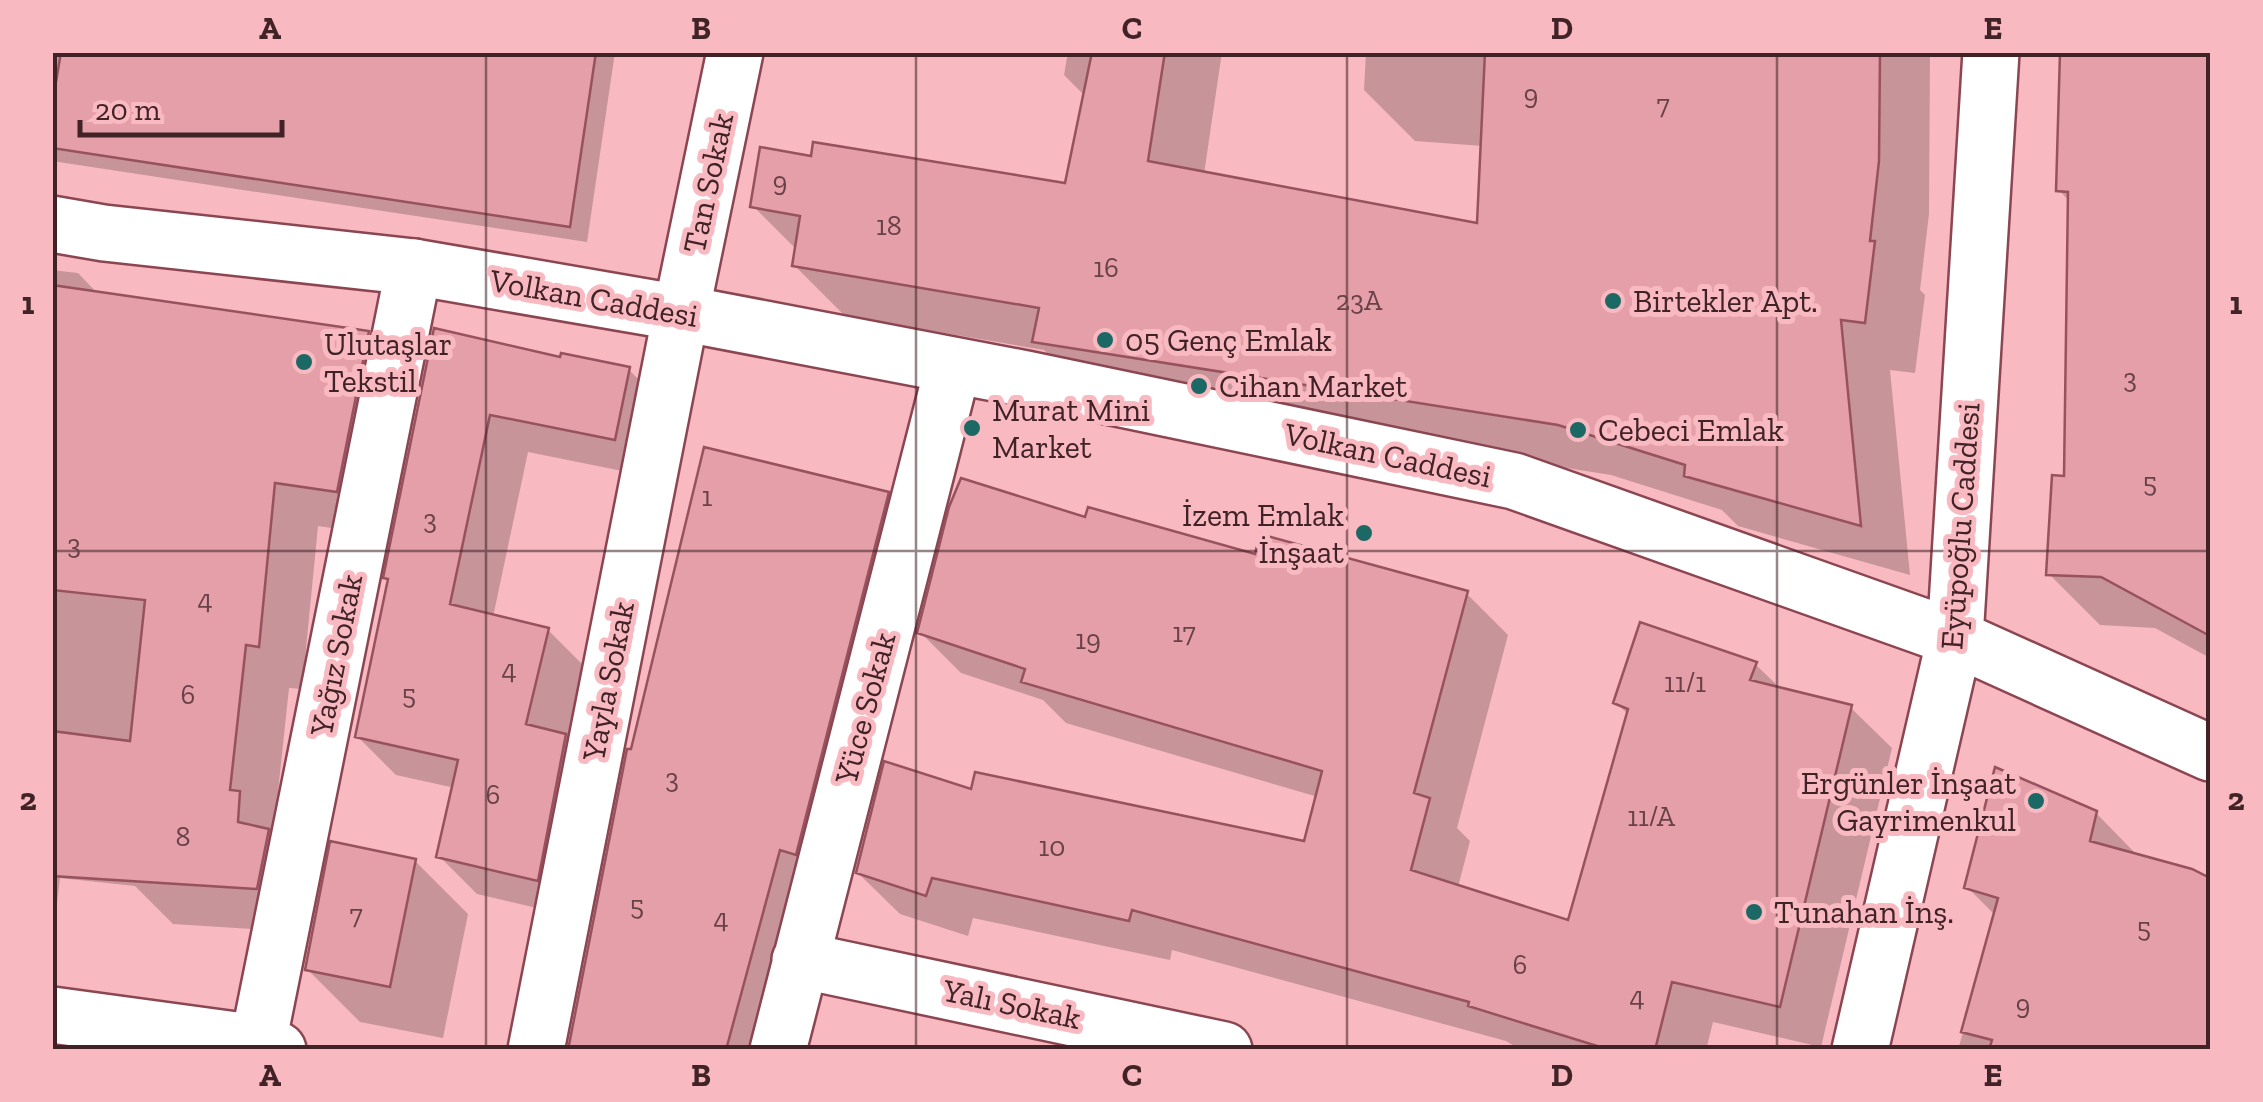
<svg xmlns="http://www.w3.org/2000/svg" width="2263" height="1102" font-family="'Zilla Slab',serif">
	<rect width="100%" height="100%" fill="#f9b9c1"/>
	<!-- shadow -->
	<path fill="#0003" d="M52,52H615L587,242L52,161Z
		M1068,52H1222L1204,174L1479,226L1483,146L1415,141L1364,90L1366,52H1930L1929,214L1920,290L1925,295L1915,373L1890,370L1910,575L1738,526L1722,510L1611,475L1086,392L1044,350L845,316L794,265L797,250L753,206L813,159L1067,186L1085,96L1064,75Z
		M2062,52H2210V658L2155,628L2100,625L2049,574L2067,479L2070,202L2059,190Z
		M52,270L78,273L99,295L368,334L412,377L380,535L318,526L302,689L289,688L274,829L300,932L173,924L135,886L60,878L52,945Z
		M436,331L562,360L628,369L667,407L652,477L528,452L493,617L548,630L586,668L569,740L603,775L575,917L477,894L439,856L455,788L396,775L358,737Z
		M887,495L924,531L772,1050H570Z
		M1087,520L1256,557L1466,593L1508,635L1457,828L1470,841L1458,887L1570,924L1629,715L1616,703L1755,664L1782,690L1850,707L1892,748L1821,1047L1713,1022L1706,1050H1521L1506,1041L1172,950L1170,960L973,918L968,936L900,914L858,873L973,792L1306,844L1318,797L1066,723L1043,700L961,673L920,632Z
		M2096,813L2137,855L2210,880V1050H1958L1996,916L1967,887Z
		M415,861L468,914L443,1038L360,1022L307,969Z"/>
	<!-- building -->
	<path fill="#e49fa9" stroke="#97525d" stroke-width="2.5" d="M61,52H596L570,227L52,148V106Z
		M1092,52H1165L1148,161L1477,223L1485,52H1880L1879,161L1870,241H1875L1865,323L1841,320L1861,526L1684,476L1685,465L1558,425L1032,342L1039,308L792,266L800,216L750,207L760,147L811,156L813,142L1065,183Z
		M2060,52H2210V636L2101,577L2046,575L2052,475L2064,476L2068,192L2056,191Z
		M52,285L369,331L337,492L275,483L259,647L246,645L230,790L240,791L238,822L269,829L257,889L52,876V731L130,741L145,600L52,590Z
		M434,328L560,357L561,353L630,367L615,440L490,415L450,604L549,628L526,724L566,734L538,881L436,857L458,760L355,737L388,579L383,578Z
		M704,447L889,492L796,855L780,850L726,1050H568L627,749H631Z
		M961,478L1085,517L1088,507L1255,554L1260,534L1468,591L1414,793L1430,798L1411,870L1568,920L1628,709L1613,703L1640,622L1757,662L1750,680L1852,705L1780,1007L1672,982L1655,1050H1610L1468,1006L1469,1002L1132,910L1129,921L932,878L926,896L856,873L884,761L971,789L975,772L1304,841L1322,771L1021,682L1025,669L917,633L949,507Z
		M1995,767L2097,811L2090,841L2192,869L2210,878V1050H1989L1992,1040L1961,1032L1998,898L1964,888Z
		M330,841L416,859L390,987L305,970Z"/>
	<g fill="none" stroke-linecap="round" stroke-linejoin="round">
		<!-- street casing -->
		<g stroke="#8b4652" stroke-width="60">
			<path id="street" d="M800,960L1224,1050
				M52,1015L258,1043L278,1050
				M258,1043L414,267
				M536,1050L681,313L735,52
				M778,1050L953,367"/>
		</g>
		<!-- secondary casing -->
		<g stroke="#8b4652" stroke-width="60">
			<path id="secondary" d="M52,224L104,233L414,267L681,313L1026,379L1514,481L1955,638L2210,753
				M1860,1050L1955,638L1991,52"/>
		</g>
		<!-- street -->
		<use href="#street" stroke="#fff" stroke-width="55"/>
		<!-- secondary -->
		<use href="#secondary" stroke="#fff" stroke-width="55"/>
	</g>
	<!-- grid -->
	<path fill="none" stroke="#402227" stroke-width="2.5" stroke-opacity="0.55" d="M486,52V1050M916,52V1050M1347,52V1050M1777,52V1050M52,551H2210"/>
	<!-- markers -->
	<g fill="#1c6864" stroke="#f9b9c1" stroke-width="4">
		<circle cx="1613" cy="301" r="10"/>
		<circle cx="1105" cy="340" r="10"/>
		<circle cx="304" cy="362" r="10"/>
		<circle cx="1199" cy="386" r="10"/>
		<circle cx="972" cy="428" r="10"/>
		<circle cx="1578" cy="430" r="10"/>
		<circle cx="1364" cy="533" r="10"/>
		<circle cx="2036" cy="801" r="10"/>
		<circle cx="1754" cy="912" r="10"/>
	</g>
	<g text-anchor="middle" stroke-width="10" stroke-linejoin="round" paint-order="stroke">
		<!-- number labels -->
		<g font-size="28" fill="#694148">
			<text x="1531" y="104">9</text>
			<text x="1663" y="114">7</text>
			<text x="780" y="191">9</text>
			<text x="889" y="235">18</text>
			<text x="1106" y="277">16</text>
			<text x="1359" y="310">23A</text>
			<text x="2130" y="388">3</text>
			<text x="2150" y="492">5</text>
			<text x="707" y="506">1</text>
			<text x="430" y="529">3</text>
			<text x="74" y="554">3</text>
			<text x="205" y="609">4</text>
			<text x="1184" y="642">17</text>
			<text x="1088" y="649">19</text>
			<text x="509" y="679">4</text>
			<text x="1685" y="692">11/1</text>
			<text x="188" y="704">6</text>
			<text x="409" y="704">5</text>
			<text x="672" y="788">3</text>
			<text x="493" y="804">6</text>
			<text x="1651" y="826">11/A</text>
			<text x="183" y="846">8</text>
			<text x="1052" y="856">10</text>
			<text x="637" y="915">5</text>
			<text x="356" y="924">7</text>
			<text x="721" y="928">4</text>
			<text x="2144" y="937">5</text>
			<text x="1520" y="974">6</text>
			<text x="1637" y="1006">4</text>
			<text x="2023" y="1014">9</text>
		</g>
		<!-- street labels -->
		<g font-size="32" fill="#402227" stroke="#f9b9c1">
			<text transform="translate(708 183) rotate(-78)" y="11">Tan Sokak</text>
			<text transform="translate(594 298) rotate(10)" y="11">Volkan Caddesi</text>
			<text transform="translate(1388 455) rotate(12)" y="11">Volkan Caddesi</text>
			<text transform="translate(1960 526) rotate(-86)" y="11">Eyüpoğlu Caddesi</text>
			<text transform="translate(336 655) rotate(-79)" y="11">Yağız Sokak</text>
			<text transform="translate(608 681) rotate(-79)" y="11">Yayla Sokak</text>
			<text transform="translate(865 708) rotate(-75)" y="11">Yüce Sokak</text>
			<text transform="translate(1012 1004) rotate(12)" y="11">Yalı Sokak</text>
		</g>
		<!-- poi labels -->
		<g font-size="32" fill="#402227" stroke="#f9b9c1" text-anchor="start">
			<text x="1633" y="312">Birtekler Apt.</text>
			<text x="1125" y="351">05 Genç Emlak</text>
			<text x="324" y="355">Ulutaşlar<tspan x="324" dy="37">Tekstil</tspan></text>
			<text x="1219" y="397">Cihan Market</text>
			<text x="992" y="421">Murat Mini<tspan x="992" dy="37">Market</tspan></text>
			<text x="1598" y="441">Cebeci Emlak</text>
			<text x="1344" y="526" text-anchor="end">İzem Emlak<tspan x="1344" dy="37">İnşaat</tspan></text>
			<text x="2016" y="794" text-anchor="end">Ergünler İnşaat<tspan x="2016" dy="37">Gayrimenkul</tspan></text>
			<text x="1774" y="923">Tunahan İnş.</text>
		</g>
	</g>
	<!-- border -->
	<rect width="2263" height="1102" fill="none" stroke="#f9b9c1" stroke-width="110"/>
	<!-- scale -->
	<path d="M80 120v15h202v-15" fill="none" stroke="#402227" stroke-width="5"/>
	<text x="95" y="120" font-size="30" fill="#402227" stroke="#f9b9c1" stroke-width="8" paint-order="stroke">20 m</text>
	<rect x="55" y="55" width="2153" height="992" fill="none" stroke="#402227" stroke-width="4"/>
	<g font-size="32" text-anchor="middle" font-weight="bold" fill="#402227">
		<text x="270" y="39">A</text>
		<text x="701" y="39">B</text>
		<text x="1132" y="39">C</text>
		<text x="1562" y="39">D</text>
		<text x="1993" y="39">E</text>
		<text x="28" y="314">1</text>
		<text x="2236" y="314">1</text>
		<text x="28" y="810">2</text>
		<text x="2236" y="810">2</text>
		<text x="270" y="1086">A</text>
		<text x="701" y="1086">B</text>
		<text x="1132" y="1086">C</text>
		<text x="1562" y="1086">D</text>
		<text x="1993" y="1086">E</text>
	</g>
</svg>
